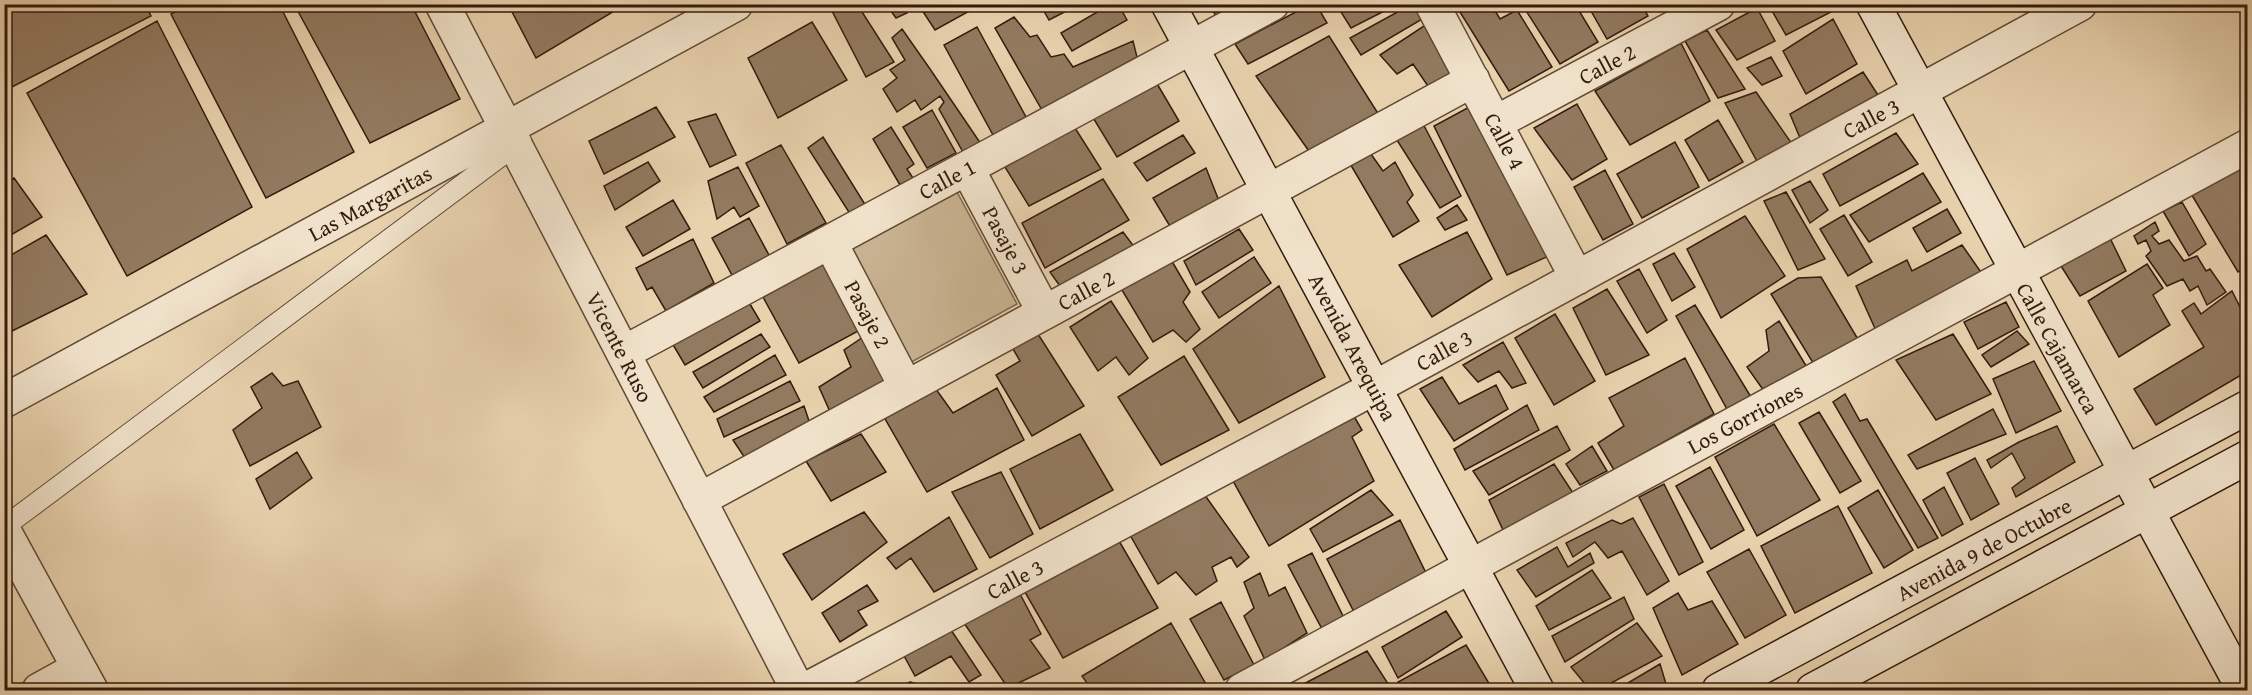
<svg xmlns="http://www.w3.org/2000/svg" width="2252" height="695" font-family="'Gentium Book Plus',serif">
	<rect width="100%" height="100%" fill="#e8d2ae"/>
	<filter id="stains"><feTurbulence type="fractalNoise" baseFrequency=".00333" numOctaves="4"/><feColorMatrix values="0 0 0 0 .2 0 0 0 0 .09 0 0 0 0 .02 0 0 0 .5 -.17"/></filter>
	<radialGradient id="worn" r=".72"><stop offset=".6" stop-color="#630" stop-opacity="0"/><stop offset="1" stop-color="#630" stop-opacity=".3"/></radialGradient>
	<!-- green -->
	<path fill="#c9b392" stroke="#7e674f" stroke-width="1.5" d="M957,192L1017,304L906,365L848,248Z"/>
	<!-- building -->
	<path fill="#927a60" stroke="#341b0c" stroke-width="1.5" d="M4,4H145L151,16L4,91Z
		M190,4H279L354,152L266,198L171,14Z
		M294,4H411L460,99L370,143Z
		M508,4H626L536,58Z
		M844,4H857L894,62L866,77L832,11Z
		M886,4H901L907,13L896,18Z
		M918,4H970L973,9L935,30Z
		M1040,4H1080L1049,20Z
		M1111,4H1118L1127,20L1072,51L1061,33Z
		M1209,4H1236L1216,16Z
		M1311,4H1316L1327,23L1248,64L1235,44Z
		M1336,4H1398L1351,28Z
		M1412,4H1418L1424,18L1361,55L1350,38Z
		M1455,4H1491L1500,19L1517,10L1552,67L1509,91Z
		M1526,4H1575L1598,42L1560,64L1523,6Z
		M1587,4H1641L1648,16L1607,39Z
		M1768,4H1827L1831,12L1786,35Z
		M1757,8L1775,41L1737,60L1716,30Z
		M1014,17L1030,37L1037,35L1051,57L1064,54L1073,67L1133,41L1137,57L1042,110L995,28Z
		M1833,19L1857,64L1806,94L1783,51Z
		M1433,20L1465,70L1432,92L1413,64L1397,74L1380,55Z
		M157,21L252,207L127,276L27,93Z
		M812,22L847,80L778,118L748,58Z
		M977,27L1026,117L993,135L944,45Z
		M902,29L930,69L981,144L963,152L939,109L944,102L940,96L921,110L915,100L897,112L883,89L897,78L890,70L905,60L892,38Z
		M1707,30L1745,89L1718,98L1685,41Z
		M1329,36L1379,115L1311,154L1256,76Z
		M1681,43L1710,101L1630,145L1595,91Z
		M1771,57L1782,76L1762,85L1747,68Z
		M1863,72L1878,95L1800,138L1790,114Z
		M1156,82L1179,121L1117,157L1092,116Z
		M1756,92L1792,144L1758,163L1725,103Z
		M1577,104L1607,159L1572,180L1534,128Z
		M1473,105L1553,254L1507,275L1434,126Z
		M656,107L675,137L604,174L589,141Z
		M932,110L956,153L927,168L903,127Z
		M716,114L736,155L710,167L688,122Z
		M1421,120L1461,196L1440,208L1395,137Z
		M1718,120L1743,162L1709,181L1685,140Z
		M891,127L914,164L907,169L913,178L900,185L873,139Z
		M1075,128L1101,169L1029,206L1005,167Z
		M1896,133L1918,164L1840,206L1823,174Z
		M1183,135L1195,153L1147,181L1134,163Z
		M823,137L866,206L852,217L808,148Z
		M1675,142L1699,187L1642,218L1617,174Z
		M781,145L826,223L787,244L746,163Z
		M1368,150L1383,171L1395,162L1413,195L1407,202L1419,221L1393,237L1349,162Z
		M2248,158V266L2238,272L2190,192Z
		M648,162L660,181L615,210L604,186Z
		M738,167L759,206L740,217L734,207L717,219L708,181Z
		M1206,168L1219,201L1171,228L1153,198Z
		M1605,170L1633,224L1603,240L1574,187Z
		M1923,173L1941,202L1869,242L1850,215Z
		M14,178L42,217L4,239V183Z
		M1103,179L1129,220L1045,268L1022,223Z
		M1810,181L1828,210L1810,223L1792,190Z
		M1786,192L1825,259L1798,270L1764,201Z
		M673,200L690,229L643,256L626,227Z
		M2182,202L2206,244L2189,256L2163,211Z
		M1457,205L1467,220L1445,230L1437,218Z
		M1947,209L1961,233L1927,252L1913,228Z
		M1844,215L1872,262L1848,276L1820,229Z
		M1745,216L1785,276L1721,318L1687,249Z
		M749,218L770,257L733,277L712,238Z
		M2155,222L2159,231L2152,236L2159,244L2169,240L2184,261L2197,256L2206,271L2210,269L2226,292L2207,305L2198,286L2190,291L2183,279L2167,286L2146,256L2151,251L2146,240L2138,244L2134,236Z
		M1239,229L1253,250L1196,285L1184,261Z
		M1123,232L1135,248L1062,289L1050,272Z
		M1467,232L1492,279L1432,317L1399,265Z
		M46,235L87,294L4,335V259Z
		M2110,238L2126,271L2080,296L2061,266Z
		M693,239L714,283L666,311L652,287L647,290L636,268Z
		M1962,245L1985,278L1877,333L1856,286L1907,260L1912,271Z
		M1674,253L1695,287L1672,301L1653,264Z
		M1254,257L1271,283L1219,318L1202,292Z
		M1170,258L1190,292L1183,302L1200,329L1186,342L1173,330L1153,342L1119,285Z
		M824,261L860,330L799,363L763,297Z
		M2147,264L2163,288L2153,295L2170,325L2119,357L2088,301Z
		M1639,269L1667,320L1647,333L1617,281Z
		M1821,277L1859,341L1815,366L1771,294L1798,278Z
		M1279,286L1325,377L1239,423L1193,349Z
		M1607,289L1649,355L1606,375L1573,308Z
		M2232,291L2248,323V371L2156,425L2134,389L2204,347L2182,311L2194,303L2201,314Z
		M747,299L760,321L685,365L672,343Z
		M1111,301L1148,358L1129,375L1116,357L1098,371L1070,327Z
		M2006,302L2019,327L1978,349L1964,322Z
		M1695,305L1751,397L1728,411L1676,316Z
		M1555,314L1595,381L1554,405L1515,338Z
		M1779,321L1808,369L1764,391L1747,367L1769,351L1766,330Z
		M1036,331L1084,406L1032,436L996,375L1020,361L1009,342Z
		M2017,331L2029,344L1991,367L1982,355Z
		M761,334L770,347L703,388L693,372Z
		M1953,334L1991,394L1936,420L1896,360Z
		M866,335L890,381L831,414L819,387L851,367L844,350Z
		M1503,342L1526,383L1512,388L1499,371L1478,382L1463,365Z
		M775,355L786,375L714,412L704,397Z
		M1184,356L1229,430L1161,465L1118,397Z
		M1685,358L1714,414L1614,470L1598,443L1624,426L1609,398Z
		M2034,361L2061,411L2016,433L1993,379Z
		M272,373L283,386L298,381L321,427L250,466L233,430L262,408L251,387Z
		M1442,377L1459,404L1496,385L1508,409L1454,441L1420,389Z
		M790,381L800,401L724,437L717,419Z
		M933,385L953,413L997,388L1024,440L927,492L880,410Z
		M1845,394L1860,421L1867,419L1938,538L1918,548L1833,402Z
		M1527,405L1539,430L1465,470L1454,449Z
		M804,406L810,424L745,458L733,440Z
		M1348,406L1362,430L1352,437L1374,481L1269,546L1227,470Z
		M1993,409L2006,434L1917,469L1908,455Z
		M1819,412L1861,481L1840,493L1799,423Z
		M1774,424L1820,500L1757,536L1715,457Z
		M1557,426L1570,450L1489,495L1473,471Z
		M2057,426L2075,462L2016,497L2012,488L2025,478L2012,453L1991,468L1987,460L2019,442Z
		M861,434L886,472L831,501L806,461Z
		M1080,434L1113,490L1040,529L1010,469Z
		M1592,446L1607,471L1580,485L1566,464Z
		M297,452L312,478L270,509L256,479Z
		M1975,458L1999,504L1971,520L1947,473Z
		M1554,464L1573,493L1504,532L1489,500Z
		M1710,467L1744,530L1711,549L1676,486Z
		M1001,472L1033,534L990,558L952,492Z
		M1664,484L1703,562L1679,575L1639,497Z
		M1199,487L1249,557L1237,567L1231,557L1212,567L1217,581L1196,595L1176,572L1158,584L1126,528Z
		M1944,487L1963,524L1942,536L1923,500Z
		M1371,490L1393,515L1323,552L1310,529Z
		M1878,490L1913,550L1884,568L1848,508Z
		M1838,506L1872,573L1795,613L1761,546Z
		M864,512L887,542L812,600L783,554Z
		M949,517L977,569L934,592L911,558L896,569L887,558Z
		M1633,518L1669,581L1647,595L1622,551L1608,558L1595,542L1573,557L1566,543L1612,520L1621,524Z
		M1400,520L1426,573L1354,612L1327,559Z
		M1115,534L1158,608L1063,658L1022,587Z
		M1557,547L1568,567L1590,553L1594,563L1536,597L1517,570Z
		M1749,549L1786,615L1745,638L1707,572Z
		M1312,553L1344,618L1322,629L1288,565Z
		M1592,570L1611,598L1549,630L1536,606Z
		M1260,573L1269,596L1285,587L1307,633L1265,660L1244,616L1254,608L1244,582Z
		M867,585L878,601L858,611L867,625L840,642L822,613Z
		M1019,592L1041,634L1030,640L1050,668L1008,688L960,617Z
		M1678,593L1688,610L1712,601L1738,644L1682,675L1653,608Z
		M1624,597L1634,619L1565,662L1552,636Z
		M1221,602L1254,665L1224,680L1190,619Z
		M1446,611L1462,637L1398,678L1382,647Z
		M1171,623L1207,686L1198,690H1092L1082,676Z
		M1637,623L1662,656L1598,690H1590L1571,667Z
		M949,627L981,675L969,682L951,656L915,676L902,652Z
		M1466,645L1493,690H1420L1415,683L1402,689L1398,682Z
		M1367,651L1392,690H1292Z
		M1660,664L1666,684L1655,690H1616Z
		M910,682L940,690H893Z"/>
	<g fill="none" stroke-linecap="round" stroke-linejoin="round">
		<!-- lane casing -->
		<g stroke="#614934" stroke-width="22">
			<path id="lane" d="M4,527L521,141"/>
		</g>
		<!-- street casing -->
		<g stroke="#614934" stroke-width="36">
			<path id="street" d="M442,4L798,690
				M1432,4L1577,278
				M1495,123L1718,4
				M967,168L1044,312
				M830,242L906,387
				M623,353L1272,4
				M4,401L736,4
				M699,500L1473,80
				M4,531L91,690
				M39,690L79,668
				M805,690L1374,388L2080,4
				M1242,690L2248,146"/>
		</g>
		<!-- secondary casing -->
		<g stroke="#341b0c" stroke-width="36">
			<path id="secondary" d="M1168,4L1537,690
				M1873,4L2244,690
				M1719,690L2248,407
				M1813,690L2248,457"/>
		</g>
		<!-- lane -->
		<use href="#lane" stroke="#f0e2ca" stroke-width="20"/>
		<!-- street -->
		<use href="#street" stroke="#f0e2ca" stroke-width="33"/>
		<!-- secondary -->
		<use href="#secondary" stroke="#f0e2ca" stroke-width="33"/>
	</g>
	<g text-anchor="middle" stroke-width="4.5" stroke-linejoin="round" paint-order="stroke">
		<!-- street labels -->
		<g font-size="22" fill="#341b0c" stroke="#f0e2ca">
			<text transform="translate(1607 64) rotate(-28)" y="8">Calle 2</text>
			<text transform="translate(1871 118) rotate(-28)" y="8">Calle 3</text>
			<text transform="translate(1505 141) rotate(62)" y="8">Calle 4</text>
			<text transform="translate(947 179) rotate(-28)" y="8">Calle 1</text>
			<text transform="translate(370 203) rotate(-28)" y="8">Las Margaritas</text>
			<text transform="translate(1006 240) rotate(62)" y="8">Pasaje 3</text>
			<text transform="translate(1086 290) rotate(-28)" y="8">Calle 2</text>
			<text transform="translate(868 314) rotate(62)" y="8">Pasaje 2</text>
			<text transform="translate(620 347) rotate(63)" y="8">Vicente Ruso</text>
			<text transform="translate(1353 347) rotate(62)" y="8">Avenida Arequipa</text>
			<text transform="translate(2058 348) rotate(61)" y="8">Calle Cajamarca</text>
			<text transform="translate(1444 350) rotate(-29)" y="8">Calle 3</text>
			<text transform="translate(1745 418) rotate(-28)" y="8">Los Gorriones</text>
			<text transform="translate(1984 549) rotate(-28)" y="8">Avenida 9 de Octubre</text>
			<text transform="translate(1015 579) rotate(-28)" y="8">Calle 3</text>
		</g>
	</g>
	<!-- margin -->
	<rect width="2252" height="695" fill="none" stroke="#e8d2ae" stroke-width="24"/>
	<rect x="6" y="6" width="2240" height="683" fill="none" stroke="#341b0c" stroke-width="3"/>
	<rect x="12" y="12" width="2228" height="671" fill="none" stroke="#341b0c" stroke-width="1.5"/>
	<rect width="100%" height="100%" filter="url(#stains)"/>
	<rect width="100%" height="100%" fill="url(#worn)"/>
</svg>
